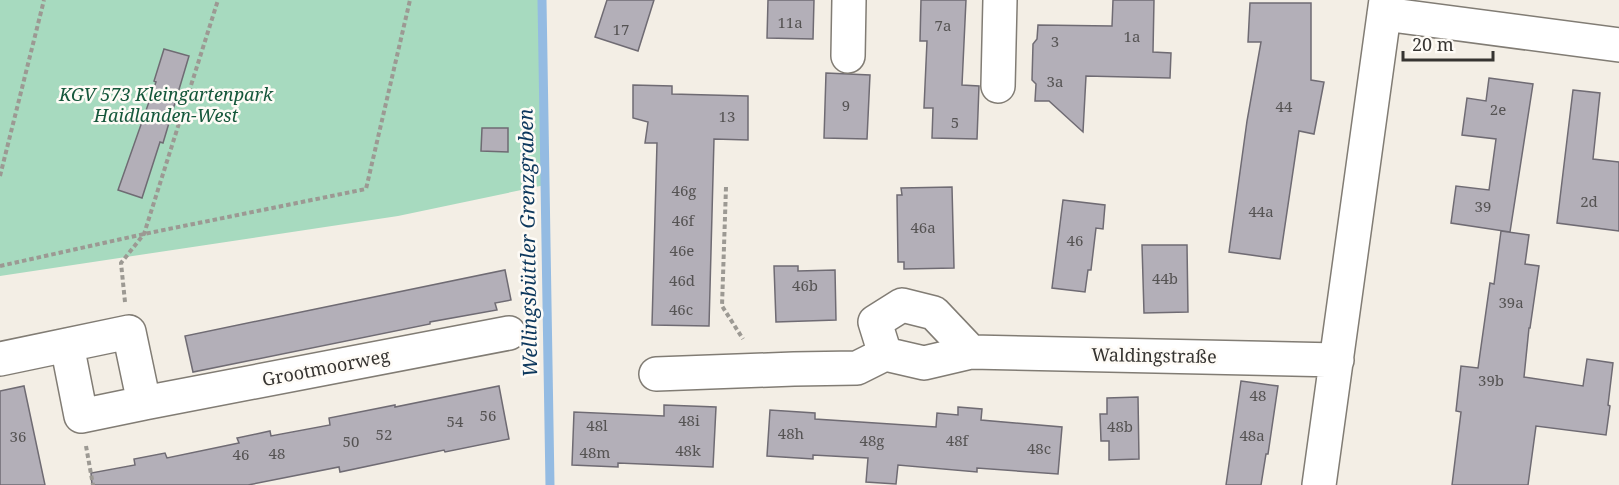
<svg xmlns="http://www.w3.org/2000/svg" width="1619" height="485" font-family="'Noto Serif',serif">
	<rect width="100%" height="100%" fill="#f3eee5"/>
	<!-- green -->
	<path fill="#a7dabf" d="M0,0H544L545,185L398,216L0,276Z"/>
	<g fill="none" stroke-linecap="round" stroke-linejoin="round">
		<!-- stream -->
		<path stroke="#94bbe2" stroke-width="9" d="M542,0L550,485"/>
	</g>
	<!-- building -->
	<path fill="#b3afb8" stroke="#6f6b73" stroke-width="1.5" d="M607,0H654L638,51L595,37Z
		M768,0H814L813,39L767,38Z
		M921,0H966L962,85L979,86L977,139L932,138L933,108H924L927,41H920Z
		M1113,0H1154L1153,52L1171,53L1170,78L1086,76L1083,132L1049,101H1035L1036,84L1032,80L1033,44L1037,39L1038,25L1112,26Z
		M1250,3H1311V80L1324,82L1314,134L1299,131L1280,259L1229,252L1247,121L1261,42H1248Z
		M164,49L189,56L163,143L160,142L142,198L118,190L156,82L154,81Z
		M826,73L870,75L867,139L824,138Z
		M1489,78L1533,84L1510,232L1451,223L1456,186L1489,190L1496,139L1462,135L1467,98L1486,101Z
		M633,85L672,86V94L748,96V140L714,139L709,326L652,325L657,143H645L648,122L633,118Z
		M1573,90L1600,93L1593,159L1619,162V231L1557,223Z
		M482,128H508V152L481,151Z
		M952,187L954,268L904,269V262H898L897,195H902L901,188Z
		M1063,200L1105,205L1103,229L1096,228L1091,270H1088L1085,292L1052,288Z
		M1501,231L1529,235L1525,264L1539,266L1530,328H1529L1524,377L1583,386L1587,359L1613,363L1608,405L1610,406L1606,435L1536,426L1528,485H1452L1461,412L1456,411L1461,366L1478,368L1490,283L1494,284Z
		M1142,245H1187L1188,312L1144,313Z
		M774,266H798V271L835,270L836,320L776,322Z
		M505,270L511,300L495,303L497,310L430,322V324L193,372L185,336Z
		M1241,381L1278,386L1268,454H1266L1261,485H1226Z
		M24,386L45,485H0V391Z
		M499,386L509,439L445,452L444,450L340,472L339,467L248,485H92L91,473L135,465L134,459L165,453L167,458L234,444L239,443L237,438L270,431L271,436L330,425L329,418L395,405V407Z
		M1138,397L1139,459L1109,460V441H1101L1100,414H1107V398Z
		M664,405L716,407L713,467L618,463V467L572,465L574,412L664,416Z
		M958,407L982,409L981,420L1062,427L1058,474L977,468V472L898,465L896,484L866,482L868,458L813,455V459L767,456L770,410L815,413V419L936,427L937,413L958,415Z"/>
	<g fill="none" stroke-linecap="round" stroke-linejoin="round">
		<!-- minor casing -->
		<g stroke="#817c74" stroke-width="36">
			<path id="minor" d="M1384,14L1619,45
				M848,56L849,0
				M998,86L1000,0
				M971,352L934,313L902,305L875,322L885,354L924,363L971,352L1337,360
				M0,359L129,332L144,403L81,416L67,345
				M656,374L794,369L857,368L885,354
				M144,403L509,333
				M1319,485L1386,0"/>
		</g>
		<!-- path -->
		<path stroke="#9c9993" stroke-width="4" stroke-dasharray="4.5 3" stroke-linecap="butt" d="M0,176L44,0
			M726,187L722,306L743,339
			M0,266L144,234L366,189L410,0
			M125,302L121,263L144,234L218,0
			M86,446L93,485"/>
		<!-- minor -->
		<use href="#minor" stroke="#fff" stroke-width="33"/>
	</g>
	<g text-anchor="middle" stroke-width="5" stroke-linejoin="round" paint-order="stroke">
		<!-- number labels -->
		<g font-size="15" fill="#555353">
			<text x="790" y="28">11a</text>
			<text x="943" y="31">7a</text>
			<text x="621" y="35">17</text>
			<text x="1132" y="42">1a</text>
			<text x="1055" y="47">3</text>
			<text x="1055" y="87">3a</text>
			<text x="846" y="111">9</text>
			<text x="1284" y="112">44</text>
			<text x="1498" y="115">2e</text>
			<text x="727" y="122">13</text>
			<text x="955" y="128">5</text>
			<text x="684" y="196">46g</text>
			<text x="1589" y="207">2d</text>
			<text x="1483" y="212">39</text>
			<text x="1261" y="217">44a</text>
			<text x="683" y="226">46f</text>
			<text x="923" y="233">46a</text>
			<text x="1075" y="246">46</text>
			<text x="682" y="256">46e</text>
			<text x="1165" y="284">44b</text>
			<text x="682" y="286">46d</text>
			<text x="805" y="291">46b</text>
			<text x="1511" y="308">39a</text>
			<text x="681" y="315">46c</text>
			<text x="1491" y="386">39b</text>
			<text x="1258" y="401">48</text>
			<text x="488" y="421">56</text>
			<text x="689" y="426">48i</text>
			<text x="455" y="427">54</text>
			<text x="597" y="431">48l</text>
			<text x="1120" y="432">48b</text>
			<text x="791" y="439">48h</text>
			<text x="384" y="440">52</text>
			<text x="1252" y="441">48a</text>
			<text x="18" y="442">36</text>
			<text x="872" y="446">48g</text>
			<text x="957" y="446">48f</text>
			<text x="351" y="447">50</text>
			<text x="1039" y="454">48c</text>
			<text x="688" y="456">48k</text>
			<text x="595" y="458">48m</text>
			<text x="277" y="459">48</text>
			<text x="241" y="460">46</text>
		</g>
		<!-- park labels -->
		<g font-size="18" font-style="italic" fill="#15573b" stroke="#fefbf6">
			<text x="166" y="101">KGV 573 Kleingartenpark<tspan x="166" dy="21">Haidlanden-West</tspan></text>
		</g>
		<!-- street labels -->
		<g font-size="18" fill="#363431" stroke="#fefbf6">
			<text transform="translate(1154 356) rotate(1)" y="6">Waldingstraße</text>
			<text transform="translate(326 368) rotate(-11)" y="6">Grootmoorweg</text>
		</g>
		<!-- water labels -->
		<g font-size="20" font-style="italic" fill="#0d385d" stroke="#fefbf6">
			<text transform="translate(528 243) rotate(-91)" y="7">Wellingsbüttler Grenzgraben</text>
		</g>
	</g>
	<!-- scale -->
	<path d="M1403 51v9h90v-9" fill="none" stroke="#363431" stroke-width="3"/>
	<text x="1412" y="51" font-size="18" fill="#363431" stroke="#fefbf6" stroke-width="4.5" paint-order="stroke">20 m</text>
</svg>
